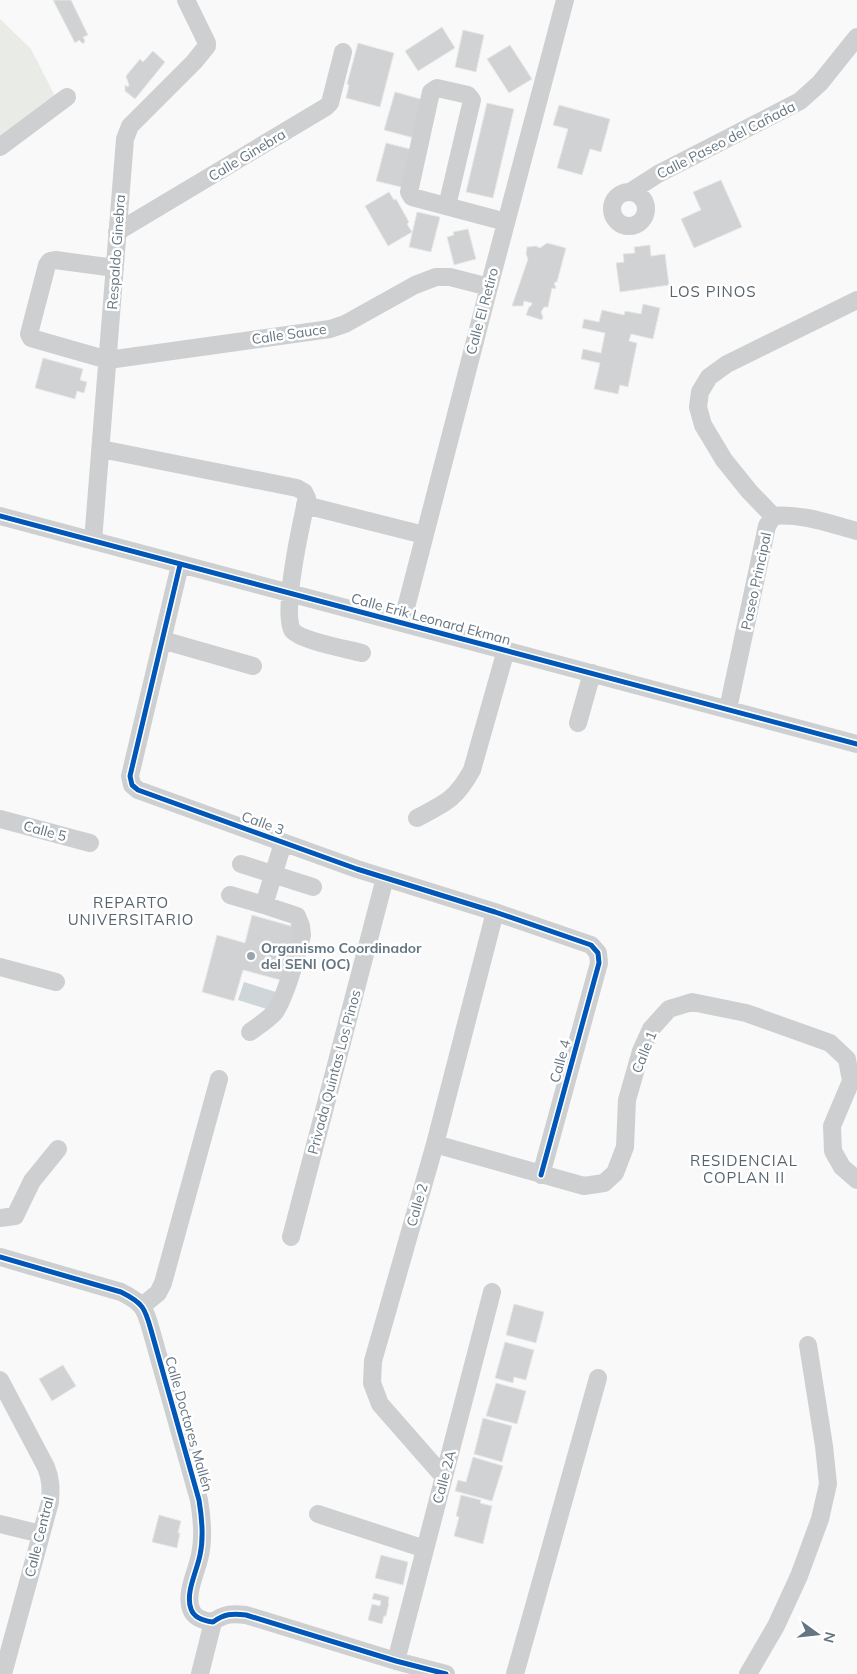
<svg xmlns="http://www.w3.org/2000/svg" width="857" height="1674" font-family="Mulish,sans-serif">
	<rect width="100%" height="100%" fill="#f9f9f9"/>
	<!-- green -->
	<path fill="#e8ebe6" d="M0,19L31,49L58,102L0,144Z"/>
	<!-- water -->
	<path fill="#ced6d9" d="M244,982L279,993L273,1011L238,1000Z"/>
	<!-- building -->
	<path fill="#d0d2d3" stroke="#e8e8e8" d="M53,0H71L88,35L83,37L85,41L83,44L79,40L75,43Z
		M442,27L455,48L418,71L405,51Z
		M463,30L484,35L476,72L455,67Z
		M358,43L394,53L380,107L346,98L349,85L347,84Z
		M510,45L532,79L509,93L487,59Z
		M153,51L165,62L135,99L125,91V85L128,87L129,85L126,76L140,59L143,62Z
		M395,92L424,100L414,138L384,130Z
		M487,103L514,109L493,198L466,192Z
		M559,105L610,119L601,152L590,149L582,175L557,168L568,129L553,125Z
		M386,143L414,150L405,188L376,181Z
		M721,180L742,227L694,248L681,219L701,210L693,192Z
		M389,192L394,200L396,199L409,222L407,224L412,232L388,246L365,206Z
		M417,212L440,217L431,252L409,247Z
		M468,229L476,259L454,265L447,237L454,235L453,232Z
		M547,243L566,248L557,282H555L554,285L556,286L555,289L552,288L548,307H544L541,312L543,317L542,320L526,315L529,307L531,306L532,303L524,301L523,306H512L528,259L526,254L527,247L536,246L540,248Z
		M650,245L651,256L665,254L669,285L620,292L616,263L624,262L623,254L635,253L634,247Z
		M643,304L660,308L653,339L631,334L629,341L637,343L628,387L620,385L618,394L594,389L600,363L581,359L583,349L601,353L605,333L582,328L584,319L599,322L602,310L624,315L625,311L641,314Z
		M43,358L83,369L80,380L87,382L84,393L77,391L75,399L35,388Z
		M252,915L298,928L284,981L243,970L234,1001L202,992L217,935L245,943Z
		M514,1304L544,1312L536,1343L506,1335Z
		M505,1342L534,1350L526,1380L514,1377L513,1383L495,1378Z
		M63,1365L76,1386L52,1401L39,1379Z
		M496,1383L526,1391L517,1424L486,1416Z
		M483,1418L512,1426L502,1462L474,1454Z
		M473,1457L503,1466L492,1501L455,1491L458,1480L466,1482Z
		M461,1495L481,1500L480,1503L492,1506L483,1544L454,1536L459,1517L456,1516Z
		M159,1515L181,1521L178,1533H180L177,1548L152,1542Z
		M381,1555L408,1562L403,1585L375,1578Z
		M374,1593L389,1597L388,1603H389L386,1616H384L382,1624L368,1620L372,1604L380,1606L381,1601L372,1599Z"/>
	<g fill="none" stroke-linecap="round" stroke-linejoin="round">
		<!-- minor -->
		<path stroke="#cecfd0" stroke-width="18" d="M0,147L67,97
			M612 209a17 17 0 1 1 34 0a17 17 0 1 1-34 0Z
			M630,192L658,174L800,101L820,83L857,37
			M447,206L472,100L468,95L437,88L431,92L409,192L412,197L506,222
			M117,232L326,107L330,103L343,52
			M115,268L55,260L50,261L47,265L29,334L31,338L108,360L330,329L345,324L415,285L436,277H450L489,287
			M101,449L297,488L304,492L307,498C302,520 280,617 293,631C302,641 347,649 362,653
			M305,505L424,535
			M0,516L857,744
			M773,516C801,513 830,524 857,531
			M93,541L125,139L130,126L194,62L207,46V43L186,0
			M180,565L130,776L132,785L138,790L357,869L495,912L591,945L598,953L599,963L541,1175
			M402,623L489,287L565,0
			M162,640L253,666
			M728,709L767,526L773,516L749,491L724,460L703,425L698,407L700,392L709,377L727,364L857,300
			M578,723L592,673
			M417,818C446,803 456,799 472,770L506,650
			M0,819L90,843
			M241,864L313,887
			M230,895L264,905
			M0,967L56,982
			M250,1032C258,1026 268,1020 275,1012C285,998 298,953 302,935L301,926L297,916L264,905L283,843
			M435,1144L584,1186L604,1183L615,1173L625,1147L627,1100L641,1051L651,1029L669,1009L692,1002L746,1013L830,1043L847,1059L851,1081L832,1126L833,1151L842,1167L857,1180
			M0,1218L15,1216L32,1181L58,1149
			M291,1237L385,878
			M0,1257L121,1292C143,1303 145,1308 151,1330L199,1500C202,1518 204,1537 200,1555C197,1571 185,1593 191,1609C194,1618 205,1621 213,1622C224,1614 232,1613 246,1615L396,1661L446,1674
			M142,1306L158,1293L163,1283L219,1079
			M0,1380L46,1467C51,1479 51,1489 50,1502L3,1674
			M444,1477L380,1404L372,1383L373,1361L435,1144L495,912
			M318,1514L425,1549
			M0,1524L41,1534
			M396,1661L492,1292
			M200,1674L213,1622
			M515,1674L598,1378
			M748,1674L776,1626L799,1576L820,1519L828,1484L824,1446L808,1345"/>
		<!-- cycleway casing -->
		<g stroke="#fff" stroke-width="8">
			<path id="cycleway" d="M0,516L857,744
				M180,565L130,776L132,785L138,790L357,869L495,912L591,945L598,953L599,963L541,1175
				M0,1257L121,1292C143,1303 145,1308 151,1330L199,1500C202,1518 204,1537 200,1555C197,1571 185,1593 191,1609C194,1618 205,1621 213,1622C224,1614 232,1613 246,1615L396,1661L446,1674"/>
		</g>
		<!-- cycleway -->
		<use href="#cycleway" stroke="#0057b8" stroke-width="5"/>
	</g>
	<!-- markers -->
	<circle fill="#99a4ac" stroke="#fff" stroke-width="2" cx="251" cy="956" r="5"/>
	<g text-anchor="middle" stroke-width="5" stroke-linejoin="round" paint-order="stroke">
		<!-- street labels -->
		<g font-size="14" fill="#657683" stroke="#fff">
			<text transform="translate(726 140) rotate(-27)" y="5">Calle Paseo del Cañada</text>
			<text transform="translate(247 155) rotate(-31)" y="5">Calle Ginebra</text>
			<text transform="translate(116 252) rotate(-86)" y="5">Respaldo Ginebra</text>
			<text transform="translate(482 311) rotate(-75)" y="5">Calle El Retiro</text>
			<text transform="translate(289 334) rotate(-8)" y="5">Calle Sauce</text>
			<text transform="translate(756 581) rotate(-78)" y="5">Paseo Principal</text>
			<text transform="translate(431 619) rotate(15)" y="5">Calle Erik Leonard Ekman</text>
			<text transform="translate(263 823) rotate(20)" y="5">Calle 3</text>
			<text transform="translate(45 831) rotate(15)" y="5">Calle 5</text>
			<text transform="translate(644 1052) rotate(-68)" y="5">Calle 1</text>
			<text transform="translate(560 1061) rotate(-75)" y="5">Calle 4</text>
			<text transform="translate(334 1072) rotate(-75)" y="5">Privada Quintas Los Pinos</text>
			<text transform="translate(417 1205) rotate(-74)" y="5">Calle 2</text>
			<text transform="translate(189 1424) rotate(74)" y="5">Calle Doctores Mallén</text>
			<text transform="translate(444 1477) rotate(-75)" y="5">Calle 2A</text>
			<text transform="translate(39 1537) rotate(-76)" y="5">Calle Central</text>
		</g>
		<!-- poi labels -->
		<g font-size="14" font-weight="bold" fill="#657683" stroke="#fff" text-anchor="start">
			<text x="261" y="953">Organismo Coordinador<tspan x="261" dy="16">del SENI (OC)</tspan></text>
		</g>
		<!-- neighbourhood labels -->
		<g font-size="15" letter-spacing="1" fill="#57646e" stroke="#fff">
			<text x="713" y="297">LOS PINOS</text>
			<text x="131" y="908">REPARTO<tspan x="131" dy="17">UNIVERSITARIO</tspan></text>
			<text x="744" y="1166">RESIDENCIAL<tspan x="744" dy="17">COPLAN II</tspan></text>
		</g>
	</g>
	<!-- north arrow -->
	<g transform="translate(817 1634) rotate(105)" stroke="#ffffff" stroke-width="4" paint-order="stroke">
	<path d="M0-4L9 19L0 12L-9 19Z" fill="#657683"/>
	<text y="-8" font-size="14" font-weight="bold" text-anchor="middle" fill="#657683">N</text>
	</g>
</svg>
